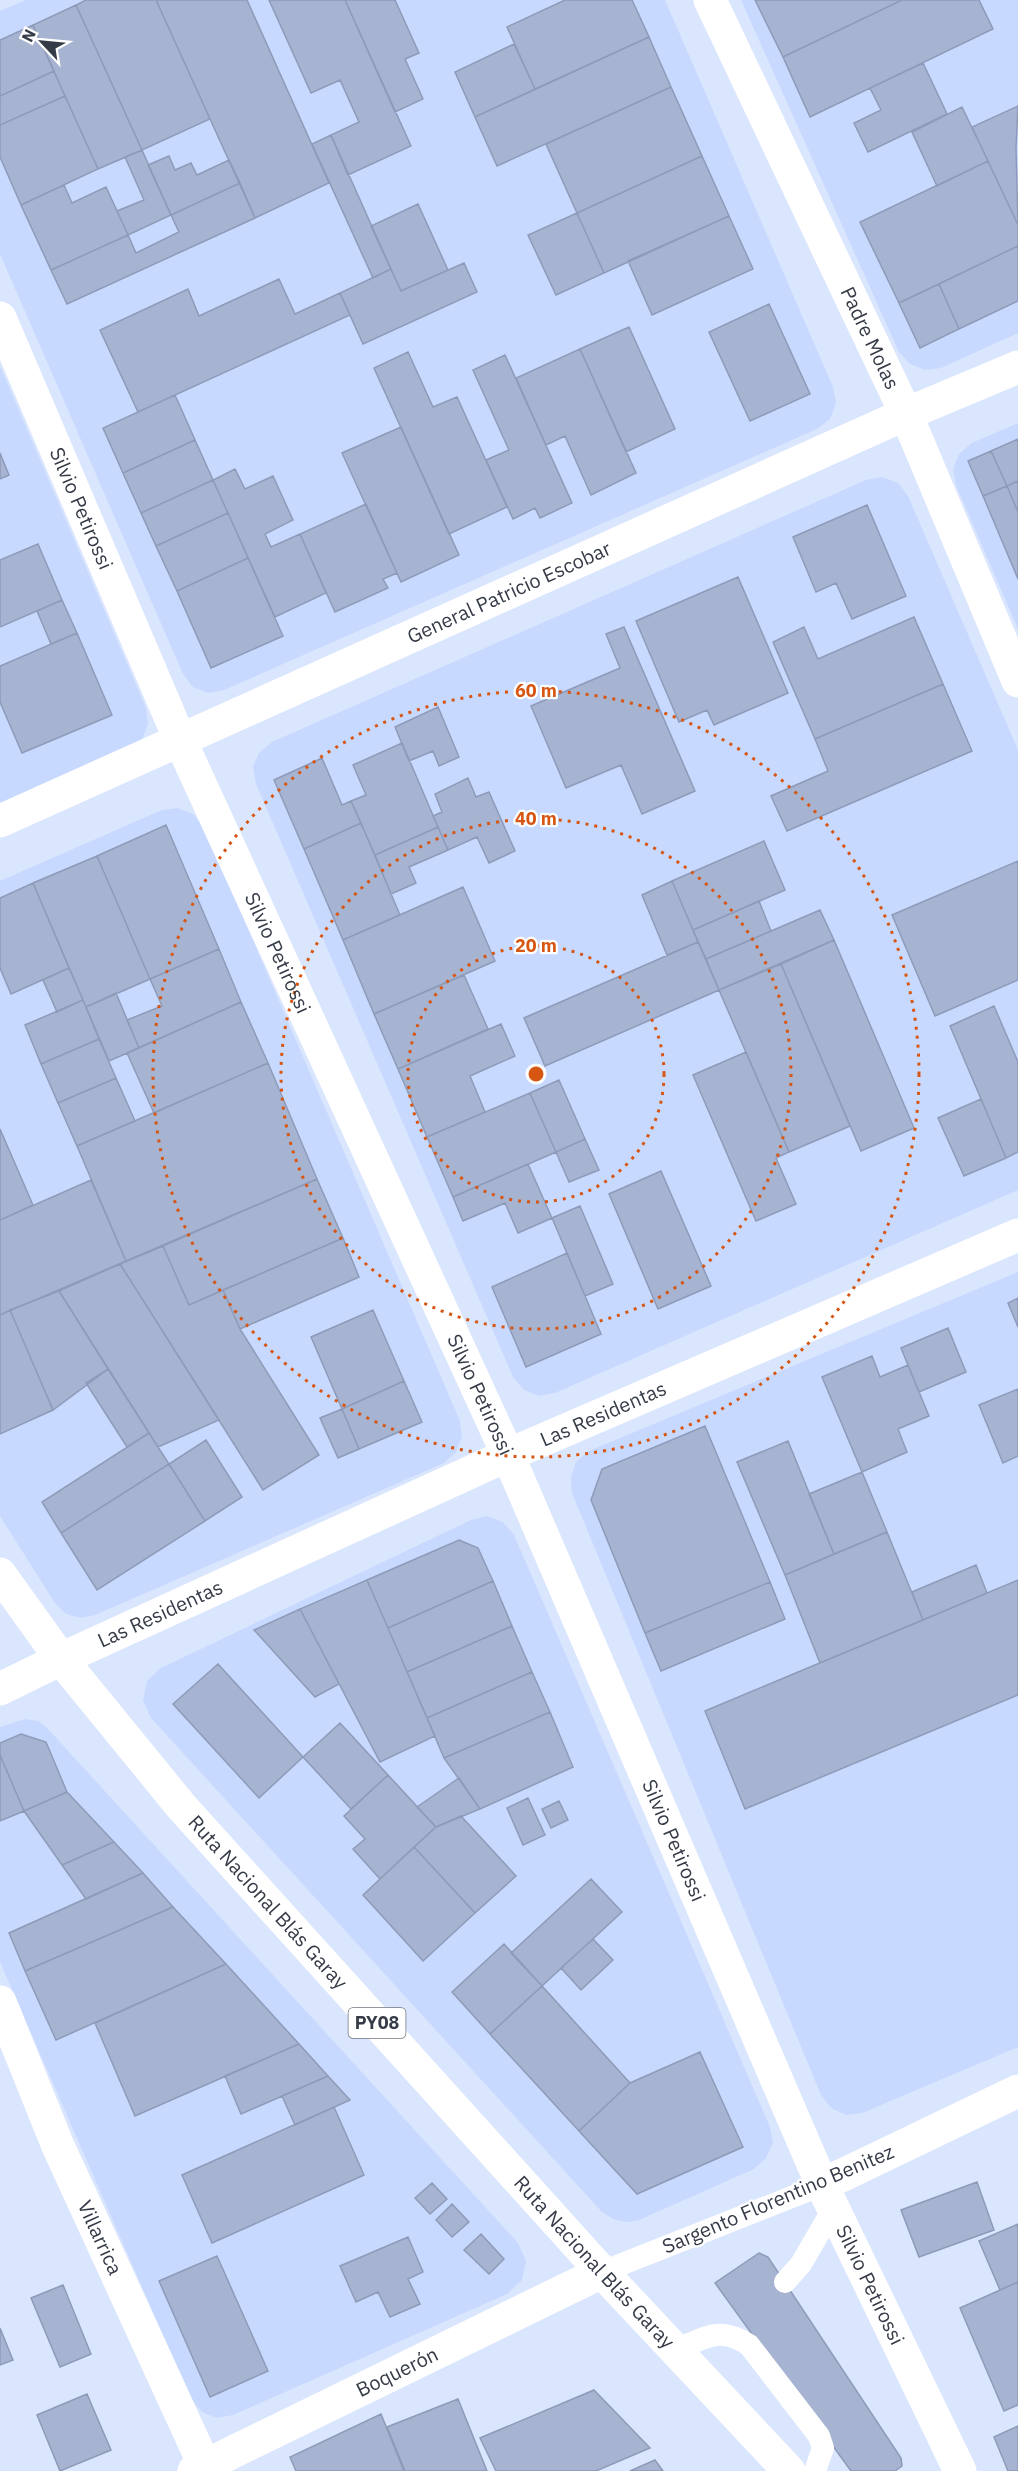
<svg xmlns="http://www.w3.org/2000/svg" width="1018" height="2471" font-family="'IBM Plex Sans',sans-serif">
	<rect width="100%" height="100%" fill="#dae5fe"/>
	<!-- built -->
	<path fill="#c8d9ff" d="M26,0H665L833,387L836,403L830,419L817,429L224,690L208,693L193,687L183,674L0,254V11Z
		M741,0H1018V333L941,368L925,370L910,364L899,352Z
		M0,366L146,708L148,724L142,740L0,806Z
		M1018,423V629L956,485L953,469L959,454L972,443Z
		M882,477L898,483L908,496L1018,750V1190L555,1393L539,1396L524,1390L513,1377L256,784L253,767L259,753L272,742L866,480Z
		M178,808L193,814L204,827L460,1421L462,1437L456,1452L444,1463L95,1615L81,1618L66,1614L55,1603L0,1516V881L162,810Z
		M1018,1272V2047L862,2113L846,2115L831,2108L821,2095L572,1493L571,1477L576,1462L589,1451Z
		M487,1516L503,1522L514,1535L770,2127L773,2143L766,2158L754,2169L639,2220L626,2222L613,2219L602,2212L151,1718L143,1700L147,1681L161,1668L471,1520Z
		M25,1719L38,1721L48,1729L518,2243L526,2261L522,2280L507,2294L233,2415L217,2418L202,2412L191,2399L0,1962V1727Z"/>
	<!-- building -->
	<path fill="#a6b3d1" stroke="#8e9bb8" stroke-width="1.5" d="M86,0H156L210,119L142,150L76,5Z
		M156,0H247L329,183L255,218Z
		M269,0H345L411,146L348,175L331,135L359,122L340,80L311,93Z
		M345,0H395L419,53L405,59L423,99L395,112Z
		M565,0H632L649,37L535,89L507,27Z
		M755,0H902L783,57Z
		M902,0H979L993,29L810,117L783,57Z
		M76,5L142,150L98,169L33,25Z
		M33,25L54,71L0,96V40Z
		M649,37L671,87L497,166L475,117Z
		M514,44L535,89L475,117L455,72Z
		M923,63L947,114L868,152L854,123L881,110L870,88Z
		M54,71L65,96L0,125V96Z
		M671,87L702,156L577,213L546,144Z
		M65,96L98,169L21,205L0,157V125Z
		M1018,106L1016,148L1018,225L972,127Z
		M962,107L988,161L937,186L912,132Z
		M331,135L391,269L373,278L312,144Z
		M142,150L171,215L128,235L117,211L144,200L125,157Z
		M169,156L175,170L191,163L197,175L229,160L240,183L171,215L148,165Z
		M702,156L729,216L604,273L577,213Z
		M988,161L1018,225V246L899,303L860,222Z
		M240,183L255,218L67,304L51,270L128,235L136,253L179,232L171,215Z
		M64,185L72,203L106,187L128,235L51,270L21,205Z
		M418,204L448,270L401,291L371,226Z
		M577,213L604,273L556,295L528,235Z
		M729,216L753,269L652,315L628,261Z
		M1018,246V301L959,329L939,284Z
		M464,263L477,292L363,344L340,293L391,269L401,291Z
		M279,279L295,314L340,293L350,315L138,412L100,330L188,289L199,316Z
		M939,284L959,329L920,348L899,303Z
		M769,304L810,394L750,421L709,332Z
		M629,327L675,429L626,452L580,349Z
		M580,349L636,473L591,495L565,436L546,445L516,378Z
		M408,352L433,407L457,397L507,507L449,534L374,368Z
		M505,355L572,503L540,518L535,508L513,519L486,460L509,450L473,370Z
		M175,395L195,440L123,473L103,428Z
		M401,427L459,555L401,582L342,453Z
		M1018,439V481L1007,486L991,451Z
		M195,440L213,480L141,513L123,473Z
		M991,451L1007,486L983,496L968,461Z
		M0,453L9,475L0,479Z
		M235,469L245,489L273,476L293,520L265,534L271,547L300,534L326,593L275,617L213,480Z
		M213,480L228,513L156,546L141,513Z
		M1018,481V512L1007,486Z
		M1007,486L1018,512V579L983,496Z
		M366,504L397,573L383,579L388,588L335,612L300,534Z
		M867,505L906,596L852,619L836,583L816,592L793,537Z
		M228,513L248,558L177,591L156,546Z
		M38,544L62,600L0,627V560Z
		M248,558L283,636L211,668L177,591Z
		M738,577L788,693L714,725L707,710L679,722L636,621Z
		M62,600L77,633L51,644L37,611Z
		M914,617L943,684L815,739L773,642L804,627L818,659Z
		M624,627L695,791L642,814L621,765L566,788L531,706L620,668L606,634Z
		M77,633L112,715L22,753L0,702V666Z
		M943,684L972,751L787,831L771,796L828,771L815,739Z
		M438,707L459,757L439,766L433,751L409,761L395,727Z
		M402,743L438,827L375,855L351,801L366,795L353,765Z
		M322,758L342,805L351,801L361,823L304,849L274,780Z
		M468,778L476,797L489,792L515,851L489,863L477,837L448,850L433,816L442,812L435,794Z
		M361,823L400,915L343,940L304,849Z
		M166,825L219,949L150,979L97,856Z
		M438,827L448,850L409,867L416,883L391,894L375,855Z
		M764,841L785,890L693,930L672,881Z
		M97,856L150,979L86,1007L33,883Z
		M1018,861V980L935,1016L892,915Z
		M672,881L698,942L667,955L642,895Z
		M33,883L69,968L11,994L0,968V898Z
		M463,887L495,961L374,1014L343,940Z
		M759,901L771,931L706,959L693,930Z
		M820,910L834,940L719,990L706,959Z
		M834,940L914,1128L861,1151L781,964Z
		M698,942L719,990L545,1066L524,1018Z
		M219,949L241,1002L139,1048L127,1020L162,1006L150,979Z
		M781,964L850,1126L789,1152L719,990Z
		M69,968L83,1000L57,1012L43,980Z
		M464,975L488,1029L398,1069L374,1014Z
		M116,993L139,1048L109,1061L86,1007Z
		M83,1000L99,1039L41,1064L25,1025Z
		M241,1002L268,1063L154,1113L127,1053Z
		M994,1006L1018,1062V1152L1006,1158L950,1026Z
		M501,1024L515,1056L470,1076L485,1112L427,1137L398,1069Z
		M99,1039L116,1078L58,1103L41,1064Z
		M746,1052L789,1152L776,1158L796,1204L756,1221L693,1075Z
		M268,1063L317,1179L126,1261L77,1146Z
		M116,1078L135,1121L77,1146L58,1103Z
		M559,1080L585,1139L556,1152L530,1093Z
		M530,1093L556,1152L453,1197L427,1137Z
		M981,1099L1006,1158L964,1176L938,1118Z
		M0,1129L33,1205L0,1220Z
		M585,1139L599,1170L569,1182L556,1152Z
		M528,1164L552,1218L518,1233L505,1203L463,1221L453,1197Z
		M661,1171L711,1286L658,1309L609,1194Z
		M317,1179L343,1238L189,1305L163,1246Z
		M91,1180L126,1261L0,1315V1220Z
		M580,1206L613,1284L585,1296L552,1218Z
		M343,1238L359,1277L240,1329L223,1290Z
		M163,1246L189,1305L223,1290L240,1329L319,1455L263,1490L120,1264Z
		M567,1253L601,1334L526,1367L492,1287Z
		M120,1264L219,1420L158,1447L59,1291Z
		M59,1291L108,1369L53,1410L10,1310Z
		M1018,1298V1327L1008,1303Z
		M10,1310L53,1410L0,1434V1315Z
		M373,1310L404,1381L342,1409L311,1337Z
		M948,1328L966,1372L919,1392L901,1348Z
		M872,1356L880,1377L908,1365L929,1416L898,1429L907,1452L862,1472L822,1377Z
		M108,1369L149,1433L127,1447L86,1383Z
		M404,1381L422,1422L359,1449L342,1409Z
		M1018,1389V1456L1003,1463L979,1405Z
		M342,1409L359,1449L338,1458L320,1418Z
		M705,1426L770,1582L645,1633L591,1500L602,1469Z
		M149,1433L169,1464L61,1533L42,1502Z
		M206,1440L242,1497L205,1521L169,1464Z
		M788,1441L834,1554L785,1575L737,1462Z
		M169,1464L205,1521L97,1590L61,1533Z
		M862,1472L887,1532L834,1554L809,1494Z
		M887,1532L923,1620L820,1663L785,1575Z
		M459,1540L478,1548L493,1581L388,1628L367,1580Z
		M976,1565L987,1593L923,1620L912,1592Z
		M367,1580L435,1736L380,1762L300,1609Z
		M1018,1580V1695L745,1809L705,1711Z
		M493,1581L512,1626L407,1672L388,1628Z
		M770,1582L785,1619L661,1671L645,1633Z
		M300,1609L339,1684L315,1697L254,1630Z
		M512,1626L532,1672L427,1718L407,1672Z
		M218,1664L303,1757L259,1798L173,1704Z
		M532,1672L550,1712L444,1758L427,1718Z
		M550,1712L573,1767L480,1809L444,1758Z
		M340,1723L388,1775L351,1809L303,1757Z
		M21,1734L46,1742L67,1792L24,1811L0,1755V1743Z
		M0,1755L24,1811L0,1821Z
		M388,1775L436,1827L380,1879L353,1849L365,1839L344,1816Z
		M459,1778L480,1809L436,1827L417,1807Z
		M67,1792L114,1842L62,1865L24,1811Z
		M528,1798L545,1835L523,1845L507,1808Z
		M559,1801L568,1820L551,1828L542,1809Z
		M461,1816L516,1876L475,1913L414,1847L436,1827Z
		M114,1842L143,1873L86,1899L62,1865Z
		M414,1847L475,1913L423,1961L363,1895Z
		M143,1873L173,1907L25,1971L9,1933Z
		M591,1879L622,1912L542,1986L511,1953Z
		M173,1907L226,1964L56,2040L25,1971Z
		M593,1939L613,1960L581,1990L561,1968Z
		M504,1944L542,1986L490,2034L452,1992Z
		M226,1964L299,2044L135,2116L95,2023Z
		M542,1986L630,2083L579,2131L490,2034Z
		M299,2044L328,2076L241,2114L225,2076Z
		M700,2052L743,2147L637,2194L579,2131L630,2083Z
		M328,2076L350,2100L295,2125L282,2096Z
		M334,2107L364,2175L212,2243L182,2175Z
		M977,2182L994,2230L919,2257L901,2210Z
		M432,2183L447,2199L430,2214L415,2198Z
		M452,2204L469,2222L452,2237L436,2220Z
		M1018,2224V2282L1000,2290L979,2241Z
		M481,2234L504,2259L489,2274L464,2250Z
		M408,2237L423,2272L408,2279L420,2304L390,2317L378,2292L356,2302L340,2266Z
		M759,2253L768,2257L901,2458L902,2466L895,2471H851L715,2283Z
		M217,2256L268,2371L210,2397L159,2281Z
		M1018,2282V2405L1004,2411L960,2308Z
		M63,2285L91,2354L60,2367L31,2298Z
		M0,2328L13,2360L0,2365Z
		M594,2390L650,2448L596,2471H496L480,2438Z
		M87,2394L111,2450L60,2471L37,2415Z
		M458,2399L487,2471H405L387,2427Z
		M381,2414L404,2471H296L290,2457Z
		M1018,2426V2471H1008L994,2437Z
		M655,2460L663,2471H630Z"/>
	<g fill="none" stroke-linecap="round" stroke-linejoin="round">
		<!-- lane -->
		<path stroke="#fff" stroke-width="22" d="M602,2272L822,2185
			M785,2282L801,2264L833,2209
			M675,2350C706,2338 719,2325 749,2345L819,2436L823,2448L815,2471"/>
		<!-- street -->
		<g stroke="#fff" stroke-width="33">
			<path id="s1" d="M710,0L906,414L1018,681"/>
			<path id="s2" d="M0,318L180,740L508,1455L822,2185L960,2471"/>
			<path id="s3" d="M0,1689L61,1659L508,1455L1018,1235"/>
			<path id="s4" d="M0,2002L58,2146L207,2471"/>
			<path d="M822,2185L1018,2091"/>
			<path id="s5" d="M194,2471L602,2272"/>
		</g>
		<!-- secondary -->
		<path stroke="#fff" stroke-width="33" id="s6" d="M0,821L906,414L1018,367"/>
		<!-- highway -->
		<path stroke="#fff" stroke-width="33" id="s7" d="M0,1574L61,1659L181,1806L602,2272L789,2471"/>
	</g>
	<!-- distance rings -->
	<g fill="none" stroke="#d65612" stroke-width="3" stroke-dasharray="3 6">
		<circle cx="536" cy="1074" r="128"/>
		<circle cx="536" cy="1074" r="255"/>
		<circle cx="536" cy="1074" r="383"/>
	</g>
	<g text-anchor="middle" stroke-width="4.5" stroke-linejoin="round" paint-order="stroke">
		<!-- shield labels -->
		<rect fill="#fff" stroke="#72767e" stroke-width="1.5" x="348.5" y="2008" width="57" height="30" rx="4.5"/>
		<g font-size="18" font-weight="bold" fill="#353b47">
			<text x="377" y="2029">PY08</text>
		</g>
		<!-- street labels -->
		<g font-size="20" fill="#353b47" stroke="#fff">
			<text dy="7" stroke="none"><textPath href="#s1" startOffset="374">Padre Molas</textPath></text>
			<text dy="7" stroke="none"><textPath href="#s2" startOffset="207">Silvio Petirossi</textPath></text>
			<text dy="7" stroke="none"><textPath href="#s6" startOffset="558">General Patricio Escobar</textPath></text>
			<text dy="7" stroke="none"><textPath href="#s2" startOffset="693">Silvio Petirossi</textPath></text>
			<text dy="7" stroke="none"><textPath href="#s2" startOffset="1179">Silvio Petirossi</textPath></text>
			<text dy="7" stroke="none"><textPath href="#s3" startOffset="663">Las Residentas</textPath></text>
			<text dy="7" stroke="none"><textPath href="#s3" startOffset="177">Las Residentas</textPath></text>
			<text dy="7" stroke="none"><textPath href="#s2" startOffset="1665">Silvio Petirossi</textPath></text>
			<text dy="7" stroke="none"><textPath href="#s7" startOffset="424">Ruta Nacional Blás Garay</textPath></text>
			<text transform="translate(778 2199) rotate(-23)" y="7">Sargento Florentino Benitez</text>
			<text dy="7" stroke="none"><textPath href="#s4" startOffset="256">Villarrica</textPath></text>
			<text dy="7" stroke="none"><textPath href="#s7" startOffset="910">Ruta Nacional Blás Garay</textPath></text>
			<text dy="7" stroke="none"><textPath href="#s2" startOffset="2151">Silvio Petirossi</textPath></text>
			<text dy="7" stroke="none"><textPath href="#s5" startOffset="226">Boquerón</textPath></text>
		</g>
	</g>
	<circle cx="536" cy="1074" r="9" fill="#d65612" stroke="#fff" stroke-width="3"/>
	<g font-size="18" text-anchor="middle" font-weight="bold" fill="#d65612" stroke="#fff" stroke-width="4.5" stroke-linejoin="round" paint-order="stroke">
		<text x="536" y="697">60 m</text>
		<text x="536" y="825">40 m</text>
		<text x="536" y="952">20 m</text>
	</g>
	<!-- north arrow -->
	<g transform="translate(42 42) rotate(296)" stroke="#ffffff" stroke-width="4.5" paint-order="stroke">
	<path d="M0-4.5L10 22L0 15L-10 22Z" fill="#353b47"/>
	<text y="-9" font-size="16" font-weight="bold" text-anchor="middle" fill="#353b47">N</text>
	</g>
</svg>
